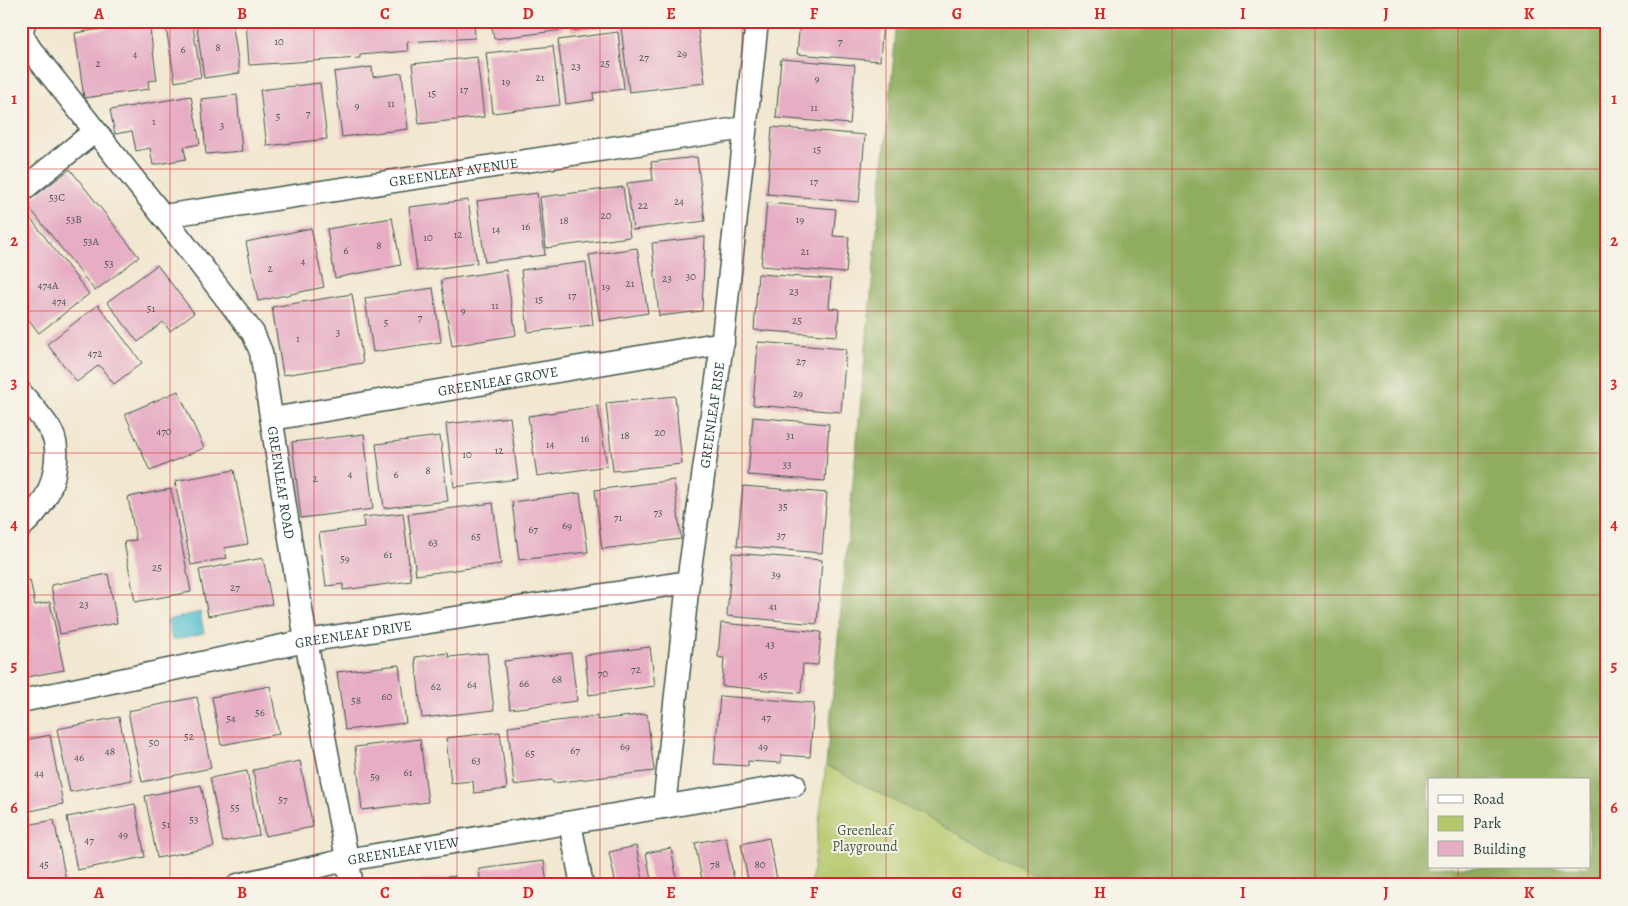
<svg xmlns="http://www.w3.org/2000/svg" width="1628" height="906" font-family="Alegreya,serif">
	<rect width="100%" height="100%" fill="#f7f3e8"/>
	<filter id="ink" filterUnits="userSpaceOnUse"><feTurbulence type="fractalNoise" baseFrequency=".02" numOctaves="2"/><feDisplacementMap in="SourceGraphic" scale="10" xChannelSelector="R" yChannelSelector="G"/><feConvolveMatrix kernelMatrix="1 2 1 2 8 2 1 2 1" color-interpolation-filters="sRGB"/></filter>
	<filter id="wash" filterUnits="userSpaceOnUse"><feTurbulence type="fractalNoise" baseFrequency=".0096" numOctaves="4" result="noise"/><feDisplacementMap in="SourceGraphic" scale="20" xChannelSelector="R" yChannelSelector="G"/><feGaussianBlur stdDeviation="1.12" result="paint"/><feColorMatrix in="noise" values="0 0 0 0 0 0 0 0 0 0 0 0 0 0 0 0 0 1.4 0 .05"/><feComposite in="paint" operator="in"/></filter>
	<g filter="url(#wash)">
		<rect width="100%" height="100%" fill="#f2e7d0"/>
		<!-- green -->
		<path fill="#b4c86b" stroke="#6a8250" d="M826,765L1049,882L1038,885H811Z"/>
		<!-- forest -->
		<path fill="#8fac5f" stroke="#57744a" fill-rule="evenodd" d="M897,21H1607V885H1038L1049,882L826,765ZM1429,780H1589V867H1429Z"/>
		<!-- water -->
		<path fill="#56c1d1" stroke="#3a7f82" d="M200,612L204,633L172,640L167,620Z"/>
		<g id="blocks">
			<!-- building -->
			<path fill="#e6adc4" d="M165,21H192L201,77L175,82Z
				M196,21H232L240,73L204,78Z
				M246,21H474L475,38L407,42L408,51L360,55V58L249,65Z
				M491,21H562L563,30L494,39Z
				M570,21H609V26L571,31Z
				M675,21H697L705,83L629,92L621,27Z
				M800,21H883L880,61L797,54Z
				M149,22L157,80L148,81L149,89L84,98L75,33Z
				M618,32L624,89L593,93L594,100L566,104L558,40Z
				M553,46L560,105L493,113L486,53Z
				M477,57L484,117L419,124L412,64Z
				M781,59L855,65L850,124L776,118Z
				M372,67L373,77L402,73L408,129L342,137L334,72Z
				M320,83L327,139L267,146L260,90Z
				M237,95L242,151L206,154L201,99Z
				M191,96L200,144L184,147L186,159L153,165L150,148L136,151L132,131L115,134L110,110Z
				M772,127L865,135L859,202L767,194Z
				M697,157L705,221L633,230L627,183L653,180L651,162Z
				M70,169L139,257L95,291L26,203Z
				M623,187L630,237L546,248L540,197Z
				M537,193L545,255L485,262L477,201Z
				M468,200L477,263L417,271L409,207Z
				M767,203L836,209L833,236L849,237L846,273L761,266Z
				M24,210L89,294L39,333L21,310V211Z
				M392,218L401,265L335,278L327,229Z
				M311,228L324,287L258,301L246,242Z
				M705,237L702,311L659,316L652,243Z
				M637,248L648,313L600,321L589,255Z
				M586,262L593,325L528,332L521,270Z
				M157,265L194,313L170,331L163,322L138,342L107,302Z
				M506,270L516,335L452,346L441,280Z
				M758,274L831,279L829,308L839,309L837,336L754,330Z
				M433,288L441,342L373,352L365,298Z
				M352,294L363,363L283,375L272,307Z
				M98,305L142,363L114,384L99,365L77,382L47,344Z
				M758,342L846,349L841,412L753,405Z
				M178,391L204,448L150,471L125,414Z
				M675,396L682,464L613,471L606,403Z
				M598,406L607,466L537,476L528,416Z
				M510,417L518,479L454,487L446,424Z
				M753,417L829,424L825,481L748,475Z
				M364,434L373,509L301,518L292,442Z
				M440,436L448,501L384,508L376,444Z
				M234,470L248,544L224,548L227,558L191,565L175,481Z
				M674,480L681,539L602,549L595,490Z
				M743,486L827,493L822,553L737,546Z
				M171,489L191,592L135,602L124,542L136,540L128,497Z
				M580,493L588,552L519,560L512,502Z
				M493,503L501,564L416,575L408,514Z
				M403,513L411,581L343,590V584L326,586L319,533L364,527L363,517Z
				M732,553L822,560L817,624L727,616Z
				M263,558L272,604L208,616L199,570Z
				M108,574L117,623L60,634L51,585Z
				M30,580L35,605L50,602L64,670L21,678V581Z
				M721,623L821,632L818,665L803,664L801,693L722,686L724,658L718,657Z
				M650,647L655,686L589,695L585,655Z
				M448,653L449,657L487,653L494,710L422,718L415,657Z
				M571,653L577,701L510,709L504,661Z
				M399,665L406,723L345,730L337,672Z
				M270,686L279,734L221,745L212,697Z
				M720,696L814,703L810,757L781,755V763L748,761V766L714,764Z
				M197,697L211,768L142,782L128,711Z
				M647,714L654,771L553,783L552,780L514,785L508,727L597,716V720Z
				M119,717L132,780L70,792L57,729Z
				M500,732L507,789L474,793L473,781L451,783L446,738Z
				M50,735L63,804L21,813V741Z
				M420,739L428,802L362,810L355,747Z
				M300,761L313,827L265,836L253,770Z
				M247,771L259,835L223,842L210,778Z
				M201,785L214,847L157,858L145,796Z
				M135,804L145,857L77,870L67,817Z
				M54,820L67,885H21V826Z
				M726,837L735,885H703L695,843Z
				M769,838L778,885H749L741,844Z
				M636,846L644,885H616L609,852Z
				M671,848L678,885H652L646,853Z
				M544,861L547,885H481L479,869Z
				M455,876L456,885H390V884Z"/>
		</g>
	</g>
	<g filter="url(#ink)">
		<use href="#blocks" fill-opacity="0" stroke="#3f564b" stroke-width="1"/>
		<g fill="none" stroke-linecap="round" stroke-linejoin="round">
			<!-- street casing -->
			<g stroke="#3f564b" stroke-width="25">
				<g id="street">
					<path id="s1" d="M25,21C19,34 24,39 31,50L163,216L253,333L261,352L306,641L352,885"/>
					<path d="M21,191L95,131"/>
					<path id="s2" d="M163,216L744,128"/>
					<path d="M21,393C31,405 45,420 52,433C61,451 54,484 44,500C38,510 30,519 21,527"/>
					<path id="s3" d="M272,419L723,343"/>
					<path id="s4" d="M21,701L306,641L688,582"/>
					<path id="s5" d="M664,807L688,582L723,337L757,21"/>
					<path d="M570,823L582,885"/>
					<path id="s6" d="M238,885L346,860L794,785"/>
				</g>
			</g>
			<!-- street -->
			<use href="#street" stroke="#fff" stroke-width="22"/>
		</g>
	</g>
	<!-- grid -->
	<path fill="none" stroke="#d62828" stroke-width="1" stroke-opacity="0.55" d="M170,21V885M314,21V885M457,21V885M600,21V885M742,21V885M886,21V885M1028,21V885M1172,21V885M1315,21V885M1458,21V780M21,169H1607M21,311H1607M21,453H1607M21,595H1607M21,737H1607M1458,867V885"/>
	<g text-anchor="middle" stroke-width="4" stroke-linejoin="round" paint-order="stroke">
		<!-- number labels -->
		<g font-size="11" fill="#515958">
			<text x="279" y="45">10</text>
			<text x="840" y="45">7</text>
			<text x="218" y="51">8</text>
			<text x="183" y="53">6</text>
			<text x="682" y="57">29</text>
			<text x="135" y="58">4</text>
			<text x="644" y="61">27</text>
			<text x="98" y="67">2</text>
			<text x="605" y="67">25</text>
			<text x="576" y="70">23</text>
			<text x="540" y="81">21</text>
			<text x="817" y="82">9</text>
			<text x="506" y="85">19</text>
			<text x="464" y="93">17</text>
			<text x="432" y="97">15</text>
			<text x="391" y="107">11</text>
			<text x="357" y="109">9</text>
			<text x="814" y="111">11</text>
			<text x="308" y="117">7</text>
			<text x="278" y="120">5</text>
			<text x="154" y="125">1</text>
			<text x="222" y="129">3</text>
			<text x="817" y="153">15</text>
			<text x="814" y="185">17</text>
			<text x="57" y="201">53C</text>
			<text x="679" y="205">24</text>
			<text x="643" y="209">22</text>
			<text x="606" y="219">20</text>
			<text x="74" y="223">53B</text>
			<text x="800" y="223">19</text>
			<text x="564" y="224">18</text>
			<text x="526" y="230">16</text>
			<text x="496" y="233">14</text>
			<text x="458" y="238">12</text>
			<text x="428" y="241">10</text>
			<text x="91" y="245">53A</text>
			<text x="379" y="249">8</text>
			<text x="346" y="254">6</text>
			<text x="805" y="255">21</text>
			<text x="303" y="265">4</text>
			<text x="109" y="267">53</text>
			<text x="270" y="272">2</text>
			<text x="691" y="280">30</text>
			<text x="667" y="282">23</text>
			<text x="630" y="287">21</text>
			<text x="48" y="289">474A</text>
			<text x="606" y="290">19</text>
			<text x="794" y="295">23</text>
			<text x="572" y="299">17</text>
			<text x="539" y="303">15</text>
			<text x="59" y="305">474</text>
			<text x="495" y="309">11</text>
			<text x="151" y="312">51</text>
			<text x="463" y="314">9</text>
			<text x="420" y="321">7</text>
			<text x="797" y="324">25</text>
			<text x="386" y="326">5</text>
			<text x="338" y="336">3</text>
			<text x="298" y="342">1</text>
			<text x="95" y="357">472</text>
			<text x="801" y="365">27</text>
			<text x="798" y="397">29</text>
			<text x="164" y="435">470</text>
			<text x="660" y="436">20</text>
			<text x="625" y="439">18</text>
			<text x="790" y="439">31</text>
			<text x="585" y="442">16</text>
			<text x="550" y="448">14</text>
			<text x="499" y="454">12</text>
			<text x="467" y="458">10</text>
			<text x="787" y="468">33</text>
			<text x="428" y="474">8</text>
			<text x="350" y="478">4</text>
			<text x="396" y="478">6</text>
			<text x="315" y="482">2</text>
			<text x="783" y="510">35</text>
			<text x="658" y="516">73</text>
			<text x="618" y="521">71</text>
			<text x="567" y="529">69</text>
			<text x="533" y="533">67</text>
			<text x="781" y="539">37</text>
			<text x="476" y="540">65</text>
			<text x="433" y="546">63</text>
			<text x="388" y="558">61</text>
			<text x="345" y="562">59</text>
			<text x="157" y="571">25</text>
			<text x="776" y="578">39</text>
			<text x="235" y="591">27</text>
			<text x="84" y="608">23</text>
			<text x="773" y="610">41</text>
			<text x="770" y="648">43</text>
			<text x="636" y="673">72</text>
			<text x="603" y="677">70</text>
			<text x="763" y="679">45</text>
			<text x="557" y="683">68</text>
			<text x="524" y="687">66</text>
			<text x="472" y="688">64</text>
			<text x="436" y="690">62</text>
			<text x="387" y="700">60</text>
			<text x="356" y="704">58</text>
			<text x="260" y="716">56</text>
			<text x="766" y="721">47</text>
			<text x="231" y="722">54</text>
			<text x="189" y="740">52</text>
			<text x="154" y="746">50</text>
			<text x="625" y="750">69</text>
			<text x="763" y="750">49</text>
			<text x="575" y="754">67</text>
			<text x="110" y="755">48</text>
			<text x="530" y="757">65</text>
			<text x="79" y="761">46</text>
			<text x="476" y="764">63</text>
			<text x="408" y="776">61</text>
			<text x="39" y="777">44</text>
			<text x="375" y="780">59</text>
			<text x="283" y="803">57</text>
			<text x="235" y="811">55</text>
			<text x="194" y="823">53</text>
			<text x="166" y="828">51</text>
			<text x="123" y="838">49</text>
			<text x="89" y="844">47</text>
			<text x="44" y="868">45</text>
			<text x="715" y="868">78</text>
			<text x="760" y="868">80</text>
		</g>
		<!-- street labels -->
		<g font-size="14" fill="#1f3d34" stroke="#f7f3e8">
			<text dy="5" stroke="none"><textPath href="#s2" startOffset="294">GREENLEAF AVENUE</textPath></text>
			<text dy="5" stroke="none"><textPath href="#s3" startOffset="229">GREENLEAF GROVE</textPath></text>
			<text dy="5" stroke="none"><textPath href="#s5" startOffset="395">GREENLEAF RISE</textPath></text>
			<text dy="5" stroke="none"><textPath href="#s1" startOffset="544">GREENLEAF ROAD</textPath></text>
			<text dy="5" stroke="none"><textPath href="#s4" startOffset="339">GREENLEAF DRIVE</textPath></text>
			<text dy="5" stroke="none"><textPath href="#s6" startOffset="169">GREENLEAF VIEW</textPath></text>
		</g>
		<!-- park labels -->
		<g font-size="14" fill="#3d593f" stroke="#f7f3e8">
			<text x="865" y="835">Greenleaf<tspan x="865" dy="16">Playground</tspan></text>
		</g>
	</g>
	<!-- margin -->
	<rect width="1628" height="906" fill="none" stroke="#f7f3e8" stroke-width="55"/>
	<!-- legend -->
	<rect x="1428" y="778" width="162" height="90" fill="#f7f3e8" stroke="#a1aaa0"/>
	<rect x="1438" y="795" width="25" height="8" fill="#ffffff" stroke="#a1aaa0"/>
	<text x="1473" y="804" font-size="15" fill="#1f3d34">Road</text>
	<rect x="1438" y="816" width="25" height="15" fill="#b4c86b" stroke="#a1aaa0"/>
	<text x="1473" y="828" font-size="15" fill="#1f3d34">Park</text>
	<rect x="1438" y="841" width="25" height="15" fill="#e6adc4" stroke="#a1aaa0"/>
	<text x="1473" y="854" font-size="15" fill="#1f3d34">Building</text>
	<rect x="28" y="28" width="1572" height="850" fill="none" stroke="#d62828" stroke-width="2"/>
	<g font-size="16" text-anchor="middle" font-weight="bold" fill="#d62828">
		<text x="99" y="19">A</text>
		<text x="242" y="19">B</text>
		<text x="385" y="19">C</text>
		<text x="528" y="19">D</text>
		<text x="671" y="19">E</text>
		<text x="814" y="19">F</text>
		<text x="957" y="19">G</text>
		<text x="1100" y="19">H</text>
		<text x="1243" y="19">I</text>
		<text x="1386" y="19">J</text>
		<text x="1529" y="19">K</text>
		<text x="14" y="104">1</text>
		<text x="1614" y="104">1</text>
		<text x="14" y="246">2</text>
		<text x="1614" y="246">2</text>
		<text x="14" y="388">3</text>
		<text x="1614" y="388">3</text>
		<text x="14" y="530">4</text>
		<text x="1614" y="530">4</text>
		<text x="14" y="671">5</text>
		<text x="1614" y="671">5</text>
		<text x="14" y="813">6</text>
		<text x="1614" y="813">6</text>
		<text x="99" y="898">A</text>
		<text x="242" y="898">B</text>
		<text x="385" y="898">C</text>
		<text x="528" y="898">D</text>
		<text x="671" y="898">E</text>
		<text x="814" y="898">F</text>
		<text x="957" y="898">G</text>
		<text x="1100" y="898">H</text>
		<text x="1243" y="898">I</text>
		<text x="1386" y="898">J</text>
		<text x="1529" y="898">K</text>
	</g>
</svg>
